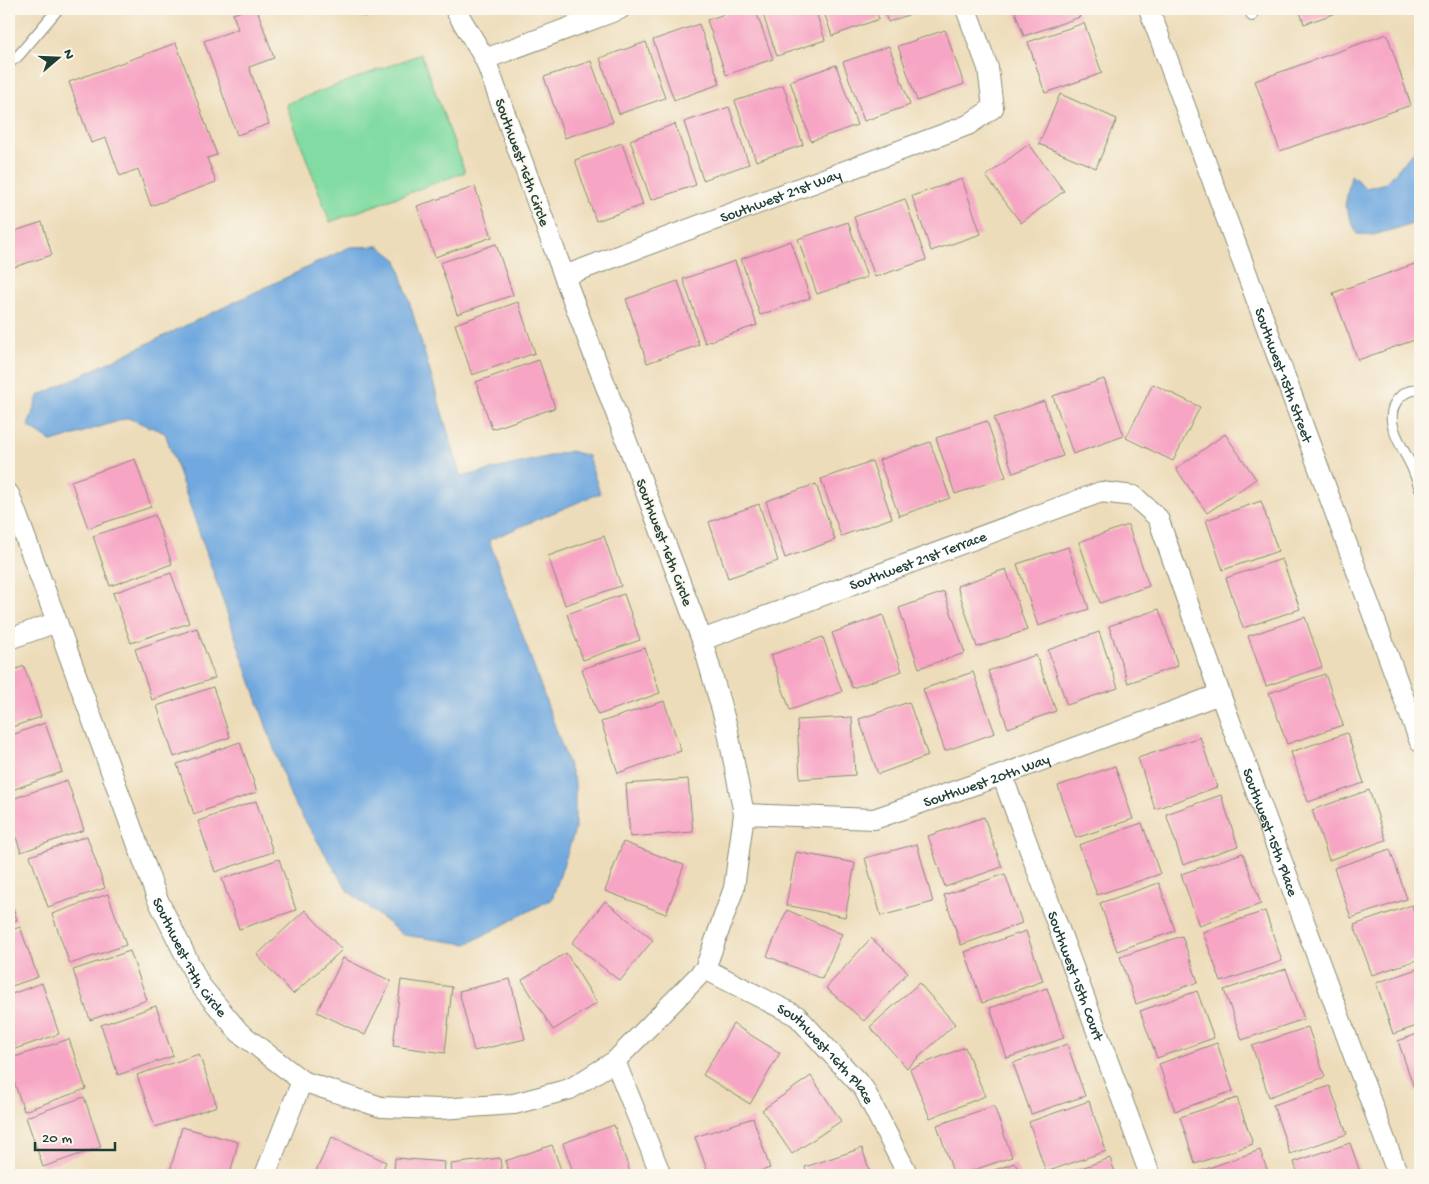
<svg xmlns="http://www.w3.org/2000/svg" width="1429" height="1184" font-family="'Gochi Hand',sans-serif">
	<rect width="100%" height="100%" fill="#fbf7ec"/>
	<filter id="ink" filterUnits="userSpaceOnUse"><feTurbulence type="fractalNoise" baseFrequency=".02" numOctaves="2"/><feDisplacementMap in="SourceGraphic" scale="10" xChannelSelector="R" yChannelSelector="G"/><feConvolveMatrix kernelMatrix="1 2 1 2 8 2 1 2 1" color-interpolation-filters="sRGB"/></filter>
	<filter id="wash" filterUnits="userSpaceOnUse"><feTurbulence type="fractalNoise" baseFrequency=".0096" numOctaves="4" result="noise"/><feDisplacementMap in="SourceGraphic" scale="20" xChannelSelector="R" yChannelSelector="G"/><feGaussianBlur stdDeviation="1.12" result="paint"/><feColorMatrix in="noise" values="0 0 0 0 0 0 0 0 0 0 0 0 0 0 0 0 0 1.4 0 .05"/><feComposite in="paint" operator="in"/></filter>
	<g filter="url(#wash)">
		<rect width="100%" height="100%" fill="#eddcb9"/>
		<!-- green -->
		<path fill="#81dba2" stroke="#508c6b" d="M421,54L465,172L330,222L286,104Z"/>
		<!-- water -->
		<path fill="#70a8df" stroke="#48728a" d="M1420,144V222L1373,235L1357,234L1345,206L1351,175L1366,188L1386,183Z
			M379,246L397,260L461,477L571,451L588,456L600,493L489,540L575,783V830L552,899L467,944L403,935L348,891L291,798L165,433L128,418L52,442L28,426L38,396L350,247Z"/>
		<g id="blocks">
			<!-- building -->
			<path fill="#f7a5c4" d="M247,9H257L274,58L249,67L269,124L237,135L204,41L238,29L233,14Z
				M739,9H755L773,59L726,75L707,20Z
				M761,9H815L825,40L777,56Z
				M823,9H875L879,19L832,36Z
				M883,9H925L888,22Z
				M1014,9H1077L1080,17L1024,36Z
				M1299,9H1348L1304,24Z
				M1084,23L1102,73L1045,93L1028,42Z
				M699,24L720,84L674,100L653,40Z
				M945,30L964,84L917,101L898,46Z
				M1387,34L1411,105L1280,151L1255,81Z
				M646,42L665,98L619,114L600,58Z
				M176,43L217,155L207,158L216,182L151,206L138,169L120,176L106,138L91,143L69,82Z
				M889,46L910,105L864,121L843,62Z
				M591,61L613,122L565,138L544,77Z
				M836,65L857,125L811,141L790,81Z
				M783,85L803,145L756,161L735,101Z
				M1060,94L1117,119L1096,168L1039,144Z
				M729,107L749,164L703,180L684,122Z
				M675,124L696,185L651,200L630,140Z
				M622,143L643,205L596,221L575,160Z
				M1029,144L1064,191L1021,223L986,176Z
				M962,179L981,234L931,251L912,196Z
				M475,187L492,237L435,257L417,206Z
				M905,199L926,260L875,277L854,217Z
				M42,222L52,255L14,267L9,249V233Z
				M848,222L867,277L817,294L798,239Z
				M791,241L810,298L760,315L741,259Z
				M496,244L513,295L457,314L440,263Z
				M735,261L757,325L705,343L683,279Z
				M1420,262V338L1358,360L1333,293Z
				M678,281L699,345L647,363L626,299Z
				M518,302L535,353L472,375L455,324Z
				M539,360L555,408L492,429L476,382Z
				M1104,379L1124,436L1073,454L1053,396Z
				M1153,384L1200,407L1173,461L1126,438Z
				M1044,401L1063,456L1013,473L994,418Z
				M987,421L1006,477L955,494L936,438Z
				M1225,434L1256,479L1207,513L1176,469Z
				M930,442L950,498L899,516L879,460Z
				M135,459L151,507L88,528L71,481Z
				M872,461L892,518L841,536L821,479Z
				M816,484L835,540L785,558L766,501Z
				M1261,501L1278,551L1223,570L1206,520Z
				M759,504L778,561L728,578L709,522Z
				M155,515L172,564L110,586L93,536Z
				M1128,525L1149,586L1100,603L1079,542Z
				M604,536L621,586L565,605L548,556Z
				M1068,547L1089,609L1038,626L1017,564Z
				M1282,559L1300,609L1243,628L1226,578Z
				M1006,569L1027,630L977,647L957,586Z
				M171,573L189,623L131,643L113,593Z
				M944,592L965,653L919,668L899,608Z
				M624,594L640,640L583,660L567,614Z
				M1159,609L1178,666L1128,683L1109,626Z
				M883,615L902,671L852,688L832,633Z
				M1305,617L1322,667L1266,686L1248,636Z
				M197,628L215,678L152,700L135,649Z
				M1099,632L1118,688L1067,705L1048,650Z
				M823,637L842,692L790,710L771,655Z
				M645,648L660,693L598,715L582,669Z
				M1036,655L1056,711L1008,728L988,671Z
				M24,666L41,717L9,728V672Z
				M973,672L995,733L945,751L923,689Z
				M1325,674L1343,725L1287,744L1269,693Z
				M213,687L230,737L174,757L157,706Z
				M664,701L681,751L618,773L601,722Z
				M909,702L928,756L878,774L859,719Z
				M852,717L855,775L800,779L797,720Z
				M45,723L62,772L9,791V736Z
				M1347,733L1364,783L1308,802L1291,752Z
				M1200,737L1217,787L1155,809L1138,758Z
				M240,742L257,792L194,814L177,764Z
				M1115,766L1133,819L1076,838L1058,786Z
				M688,779L693,832L630,837L626,784Z
				M67,780L84,830L21,852L9,817V800Z
				M1369,790L1386,840L1329,860L1312,810Z
				M1221,795L1238,846L1183,865L1166,814Z
				M256,801L273,852L215,872L198,821Z
				M984,817L1002,867L945,887L928,836Z
				M1142,823L1160,874L1097,895L1079,845Z
				M87,836L105,888L48,907L30,856Z
				M623,842L684,865L666,914L605,891Z
				M917,844L933,902L881,916L865,858Z
				M1390,849L1407,899L1351,918L1334,868Z
				M796,852L855,863L845,917L786,905Z
				M1243,853L1261,904L1199,926L1181,874Z
				M279,859L296,910L239,929L222,879Z
				M1005,874L1022,923L961,945L944,895Z
				M1159,883L1175,931L1117,951L1100,903Z
				M108,894L126,945L70,964L52,914Z
				M9,896L17,920L9,923Z
				M605,901L653,940L620,981L572,943Z
				M1412,905L1420,931V959L1372,975L1354,925Z
				M305,910L342,950L293,994L257,955Z
				M787,910L842,934L822,979L767,956Z
				M1265,911L1282,961L1221,982L1203,932Z
				M20,927L38,977L9,987V931Z
				M1026,931L1043,981L982,1003L965,952Z
				M1182,936L1198,982L1136,1004L1120,957Z
				M871,938L908,972L864,1021L826,988Z
				M130,951L147,1000L90,1020L73,970Z
				M566,953L597,1003L553,1030L522,980Z
				M343,958L391,981L365,1035L317,1012Z
				M1420,968V1025L1393,1034L1376,983Z
				M1286,969L1304,1019L1242,1040L1224,990Z
				M510,979L525,1039L474,1051L459,991Z
				M401,980L452,987L445,1053L393,1046Z
				M42,983L59,1034L9,1051V995Z
				M919,983L955,1024L907,1068L870,1027Z
				M1047,988L1064,1038L1007,1058L990,1008Z
				M1197,991L1214,1038L1157,1058L1140,1011Z
				M156,1006L173,1056L118,1075L101,1025Z
				M733,1024L780,1053L750,1104L703,1075Z
				M1308,1027L1325,1077L1269,1097L1252,1046Z
				M1420,1033V1089L1415,1091L1398,1041Z
				M69,1039L86,1089L24,1111L9,1067V1059Z
				M1217,1043L1233,1091L1175,1111L1159,1064Z
				M1067,1044L1085,1096L1031,1114L1013,1063Z
				M965,1047L985,1096L930,1118L910,1069Z
				M199,1054L217,1106L155,1127L137,1075Z
				M811,1076L841,1121L792,1154L762,1110Z
				M1330,1086L1347,1134L1290,1154L1273,1105Z
				M84,1097L101,1147L43,1167L26,1117Z
				M1237,1098L1253,1144L1195,1164L1180,1117Z
				M1089,1101L1106,1151L1046,1172L1029,1122Z
				M994,1106L1012,1157L959,1175H954L937,1125Z
				M753,1118L770,1168L749,1175H709L695,1137Z
				M614,1125L631,1175H574L563,1143Z
				M182,1127L238,1142L230,1175H169Z
				M332,1137L386,1162L380,1175H314Z
				M1350,1143L1361,1175H1298L1294,1162Z
				M552,1145L563,1175H510L505,1161Z
				M862,1148L871,1175H807L805,1167Z
				M1260,1150L1269,1175H1201L1200,1171Z
				M395,1158L445,1162L444,1175H394Z
				M500,1158L502,1175H452L451,1164Z
				M1110,1158L1116,1175H1061Z
				M1015,1163L1020,1175H979Z"/>
		</g>
	</g>
	<g filter="url(#ink)">
		<use href="#blocks" fill-opacity="0" stroke="#868c76" stroke-width="1"/>
		<g fill="none" stroke-linecap="round" stroke-linejoin="round">
			<!-- lane casing -->
			<g stroke="#868c76" stroke-width="12">
				<path id="lane" d="M361,9L364,11
					M1249,9L1252,16
					M9,63L19,55L58,9
					M1420,388C1414,390 1407,391 1402,395C1378,416 1402,445 1412,467C1415,474 1418,482 1420,489"/>
			</g>
			<!-- street casing -->
			<g stroke="#868c76" stroke-width="22">
				<g id="street">
					<path id="s1" d="M1149,9L1420,742"/>
					<path d="M485,59L620,9"/>
					<path id="s2" d="M564,276L968,125L993,108L988,68L966,9"/>
					<path id="s3" d="M9,494L57,622L157,898L200,985L239,1032L302,1081L381,1107L440,1109L514,1104L570,1089L615,1061L705,969L734,888L744,814L727,727L702,640L564,276L485,59L455,9"/>
					<path d="M9,639L57,622"/>
					<path id="s4" d="M702,640L1101,492L1134,496L1158,518L1220,694L1398,1175"/>
					<path id="s5" d="M1002,775L1150,1175"/>
					<path id="s6" d="M744,814L874,819L1002,775L1220,694"/>
					<path id="s7" d="M705,969L797,1016L864,1089L908,1175"/>
					<path d="M615,1061L661,1175"/>
					<path d="M265,1175L302,1081"/>
				</g>
			</g>
			<!-- lane -->
			<use href="#lane" stroke="#fff" stroke-width="10"/>
			<!-- street -->
			<use href="#street" stroke="#fff" stroke-width="20"/>
		</g>
	</g>
	<g text-anchor="middle" stroke-width="4" stroke-linejoin="round" paint-order="stroke">
		<!-- street labels -->
		<g font-size="15" fill="#1f3d34" stroke="#fbf7ec">
			<text transform="translate(523 162) rotate(70)" y="5">Southwest 16th Circle</text>
			<text dy="5" stroke="none"><textPath href="#s2" startOffset="231">Southwest 21st Way</textPath></text>
			<text dy="5" stroke="none"><textPath href="#s1" startOffset="390">Southwest 15th Street</textPath></text>
			<text transform="translate(665 542) rotate(69)" y="5">Southwest 16th Circle</text>
			<text dy="5" stroke="none"><textPath href="#s4" startOffset="230">Southwest 21st Terrace</textPath></text>
			<text dy="5" stroke="none"><textPath href="#s6" startOffset="249">Southwest 20th Way</textPath></text>
			<text dy="5" stroke="none"><textPath href="#s4" startOffset="825">Southwest 15th Place</textPath></text>
			<text dy="5" stroke="none"><textPath href="#s3" startOffset="498">Southwest 17th Circle</textPath></text>
			<text dy="5" stroke="none"><textPath href="#s5" startOffset="214">Southwest 15th Court</textPath></text>
			<text dy="5" stroke="none"><textPath href="#s7" startOffset="150">Southwest 16th Place</textPath></text>
		</g>
	</g>
	<!-- margin -->
	<rect width="1429" height="1184" fill="none" stroke="#fbf7ec" stroke-width="30"/>
	<!-- north arrow -->
	<g transform="translate(58 58) rotate(71)" stroke="#fbf7ec" stroke-width="4" paint-order="stroke">
	<path d="M0-4L9 19L0 12L-9 19Z" fill="#1f3d34"/>
	<text y="-8" font-size="14" font-weight="bold" text-anchor="middle" fill="#1f3d34">N</text>
	</g>
	<!-- scale -->
	<path d="M35 1142v8h80v-8" fill="none" stroke="#1f3d34" stroke-width="2.5"/>
	<text x="42" y="1142" font-size="15" fill="#1f3d34" stroke="#fbf7ec" stroke-width="4" paint-order="stroke">20 m</text>
</svg>
